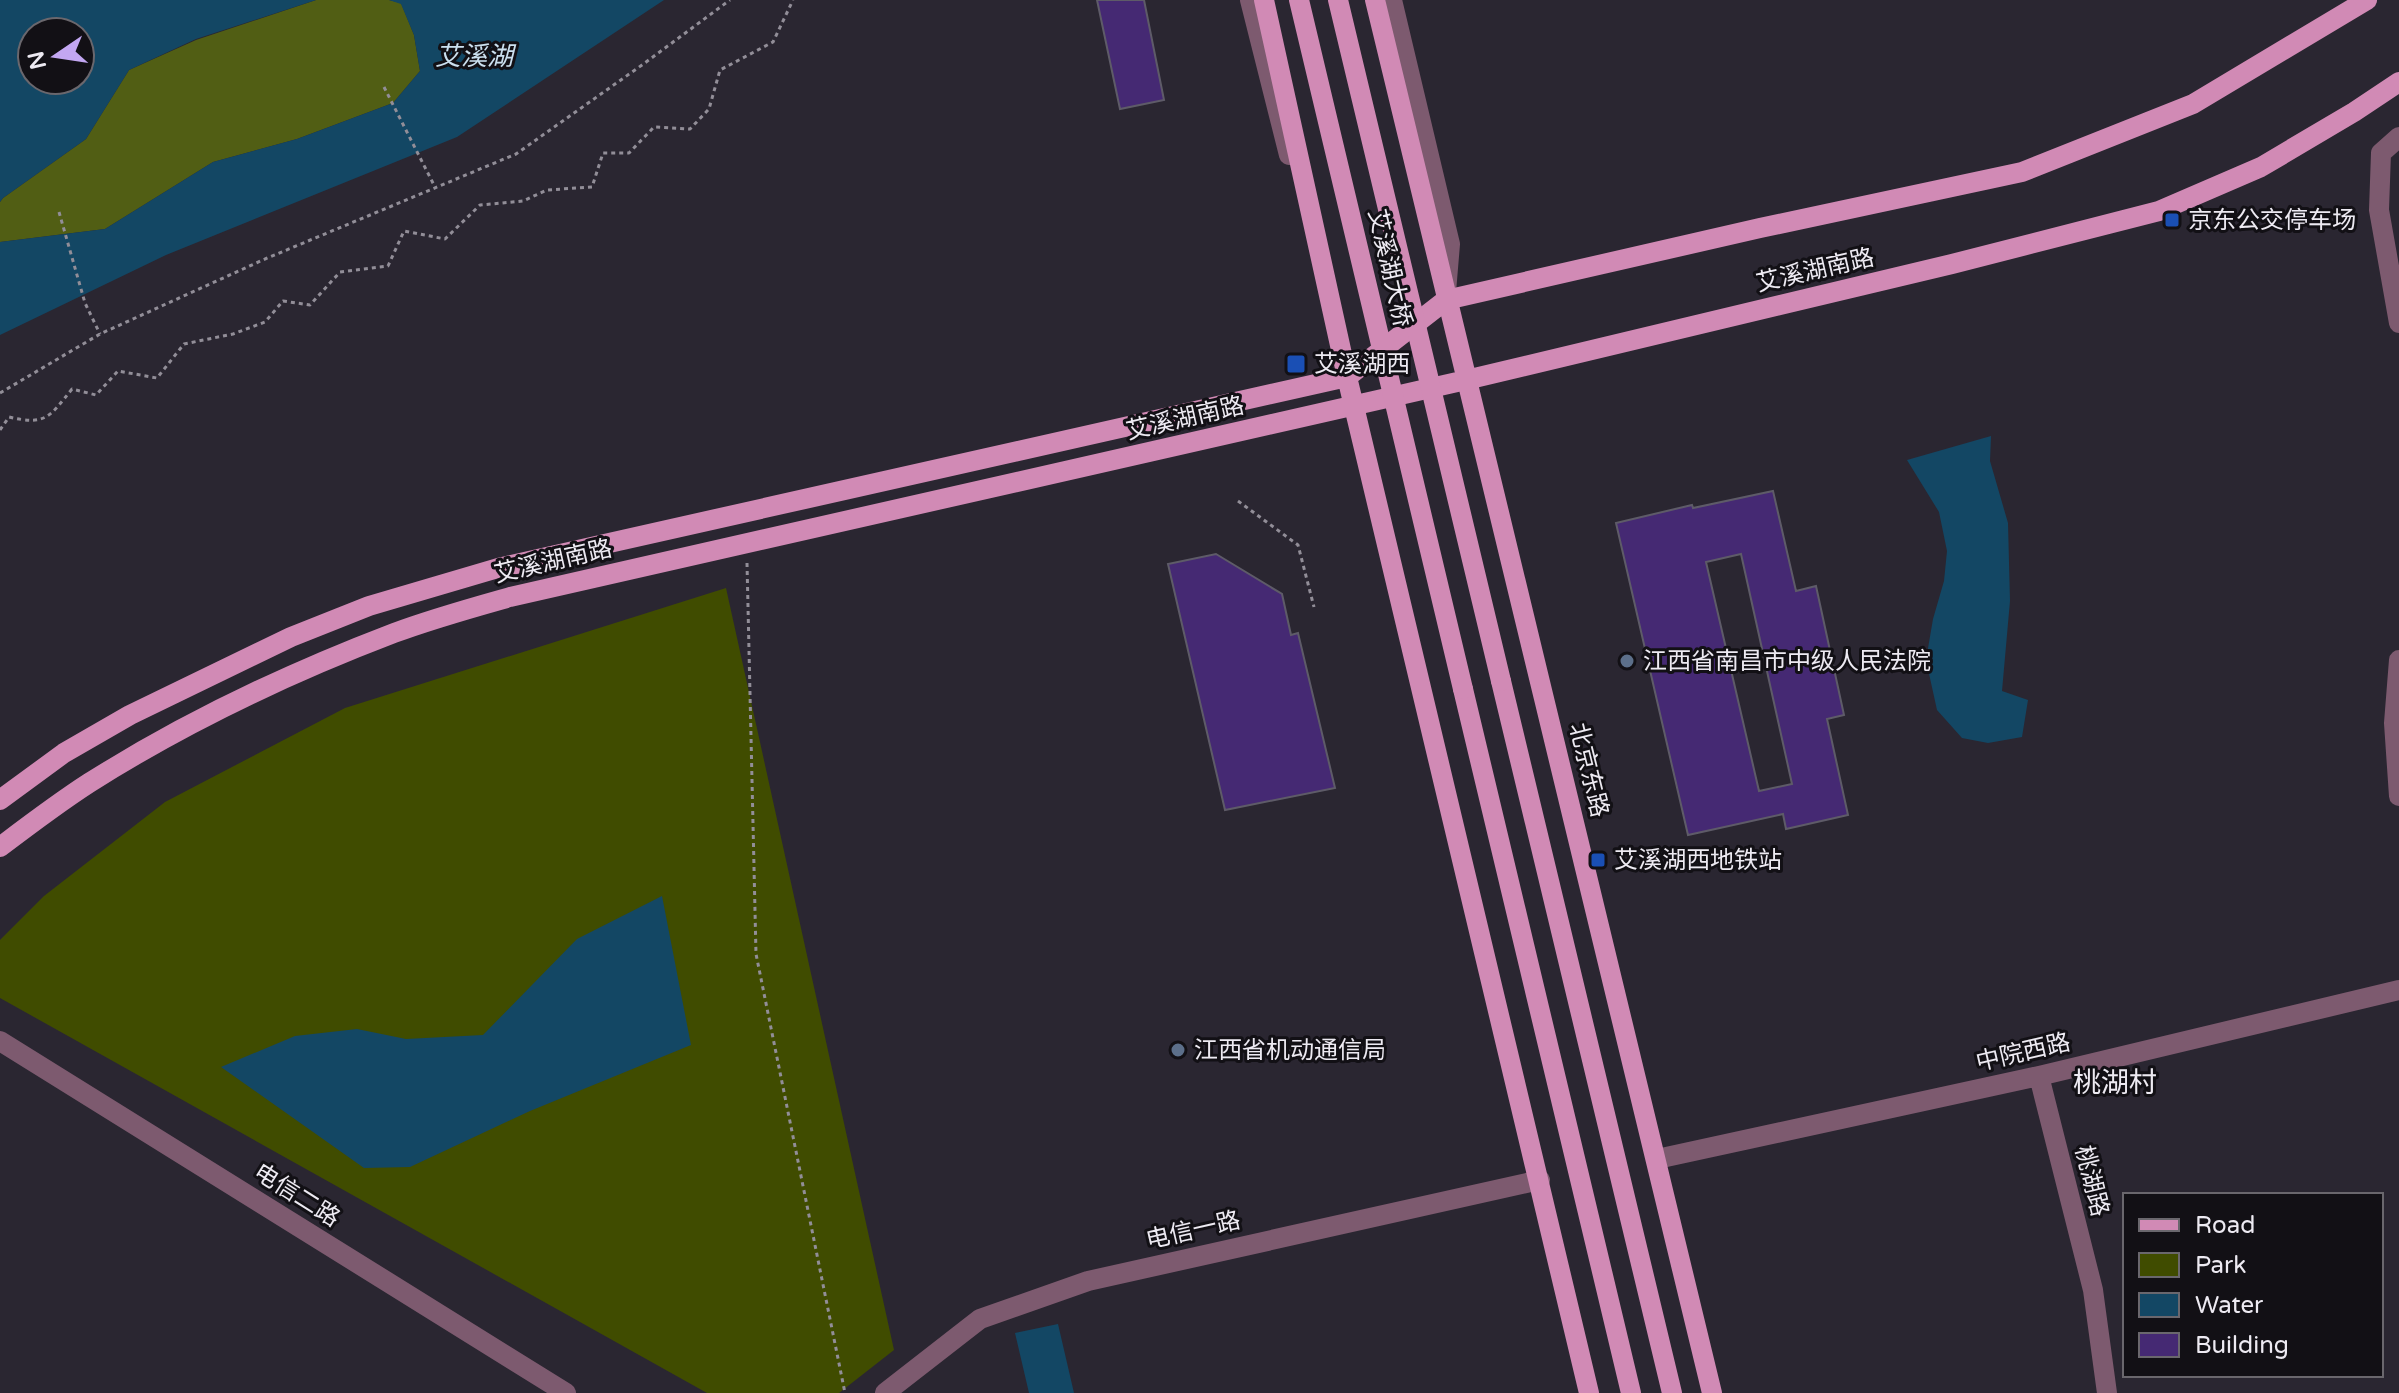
<svg xmlns="http://www.w3.org/2000/svg" width="2399" height="1393" font-family="'Varela Round','Noto Sans SC',sans-serif">
	<rect width="100%" height="100%" fill="#2a2631"/>
	<!-- green -->
	<path fill="#404c00" d="M726,588L894,1350L839,1393H707L0,998V940L44,896L165,802L345,708Z"/>
	<!-- forest -->
	<path fill="#515e14" d="M316,0H389L401,3L414,35L420,71L393,103L297,139L213,162L105,229L0,242V202L3,198L86,139L129,70L196,40Z"/>
	<!-- water -->
	<path fill="#134764" fill-rule="evenodd" d="M0,0H316L196,39L129,70L86,139L3,198L0,202ZM80,32V80H32V32Z
		M389,0H664L457,137L166,255L0,335V242L105,229L213,162L297,139L393,103L420,71L414,35L401,4Z
		M1991,436L1990,461L2008,523L2010,601L2002,691L2028,700L2022,737L1988,743L1962,738L1937,710L1926,660L1933,619L1944,581L1947,551L1939,512L1907,460Z
		M662,896L691,1045L530,1111L410,1167L364,1168L221,1067L295,1036L357,1029L406,1039L483,1035L577,939Z
		M1058,1324L1074,1393H1029L1015,1333Z"/>
	<!-- building -->
	<path fill="#452973" stroke="#5e5b68" stroke-width="2" fill-rule="evenodd" d="M1097,0H1144L1164,100L1120,109Z
		M1773,491L1796,591L1816,586L1844,715L1827,719L1848,815L1786,829L1783,814L1688,835L1616,523L1692,505L1693,508ZM1741,554L1792,784L1759,791L1706,562Z
		M1216,554L1282,594L1291,635L1298,633L1335,788L1225,810L1168,564Z"/>
	<g fill="none" stroke-linecap="round" stroke-linejoin="round">
		<!-- path -->
		<path stroke="#928e98" stroke-width="3" stroke-dasharray="4 4" stroke-linecap="butt" d="M384,87L435,187
			M59,212L85,303L100,334
			M0,393L100,334L265,259L516,154L642,65L730,0
			M0,430L9,417C47,426 50,416 72,389L96,395L118,371L157,378L184,344L233,334L265,322L283,301L310,305L340,272L388,266L404,231L445,239L480,205L523,201L547,190L592,187L603,153H629L654,127L690,129L709,109L720,70L773,42L793,0
			M1238,501L1298,545L1314,607
			M747,563L756,954L845,1393"/>
		<!-- minor -->
		<path stroke="#7d5a6f" stroke-width="20" d="M1250,0L1289,155
			M1392,0L1450,244L1446,292
			M2399,137L2381,153L2379,210L2399,323
			M2399,660L2394,723L2399,796
			M0,1041L566,1393
			M2039,1076L2093,1290L2107,1393
			M1657,1159L2039,1076L2399,990
			M885,1393L980,1319L1088,1281L1540,1180"/>
		<!-- major -->
		<path stroke="#d18ab5" stroke-width="20" d="M1264,0L1347,377L1589,1393
			M1375,0C1484,465 1603,928 1712,1393
			M1501,681L1672,1393
			M1463,689L1631,1393
			M0,800L64,753L130,715L291,637L369,606L498,568L1347,377L1446,300L1760,228L2022,172L2193,104L2367,0
			M0,847C29,825 58,803 89,783C184,723 289,673 394,633C431,619 471,608 510,597L1466,380L1952,264L2159,211L2261,167L2354,112L2399,82"/>
		<!-- major-bridge -->
		<path stroke="#d18ab5" stroke-width="20" d="M1299,0L1463,689
			M1338,0L1501,681"/>
	</g>
	<!-- markers -->
	<g fill="#1a4fb4" stroke="#121015" stroke-width="3">
		<rect x="2164" y="212" width="16" height="16" rx="4"/>
		<rect x="1286" y="354" width="20" height="20" rx="4"/>
		<rect x="1590" y="852" width="16" height="16" rx="4"/>
	</g>
	<g fill="#5c6f8a" stroke="#121015" stroke-width="3">
		<circle cx="1627" cy="661" r="8"/>
		<circle cx="1178" cy="1050" r="8"/>
	</g>
	<g text-anchor="middle" stroke-width="6" stroke-linejoin="round" paint-order="stroke">
		<!-- poi labels -->
		<g font-size="24" fill="#edeaf2" stroke="#121015" text-anchor="start">
			<text x="2188" y="228">京东公交停车场</text>
			<text x="1314" y="372">艾溪湖西</text>
			<text x="1643" y="669">江西省南昌市中级人民法院</text>
			<text x="1614" y="868">艾溪湖西地铁站</text>
			<text x="1194" y="1058">江西省机动通信局</text>
		</g>
		<!-- street labels -->
		<g font-size="24" fill="#edeaf2" stroke="#121015">
			<text transform="translate(1390 268) rotate(77)" y="8">艾溪湖大桥</text>
			<text transform="translate(1815 270) rotate(-13)" y="8">艾溪湖南路</text>
			<text transform="translate(1185 418) rotate(-13)" y="8">艾溪湖南路</text>
			<text transform="translate(553 561) rotate(-13)" y="8">艾溪湖南路</text>
			<text transform="translate(1589 770) rotate(76)" y="8">北京东路</text>
			<text transform="translate(2023 1052) rotate(-13)" y="8">中院西路</text>
			<text transform="translate(2092 1181) rotate(76)" y="8">桃湖路</text>
			<text transform="translate(297 1195) rotate(32)" y="8">电信二路</text>
			<text transform="translate(1193 1230) rotate(-13)" y="8">电信一路</text>
		</g>
		<!-- water labels -->
		<g font-size="26" font-style="italic" fill="#cbe0ef" stroke="#121015">
			<text x="474" y="65">艾溪湖</text>
		</g>
		<!-- quarter labels -->
		<g font-size="28" fill="#edeaf2" stroke="#121015">
			<text x="2115" y="1092">桃湖村</text>
		</g>
	</g>
	<!-- legend -->
	<rect x="2123" y="1193" width="260" height="184" fill="#121015" stroke="#6a676d" stroke-width="2"/>
	<rect x="2139" y="1219" width="40" height="12" fill="#d18ab5" stroke="#6a676d" stroke-width="2"/>
	<text x="2195" y="1233" font-size="24" fill="#edeaf2">Road</text>
	<rect x="2139" y="1253" width="40" height="24" fill="#404c00" stroke="#6a676d" stroke-width="2"/>
	<text x="2195" y="1273" font-size="24" fill="#edeaf2">Park</text>
	<rect x="2139" y="1293" width="40" height="24" fill="#134764" stroke="#6a676d" stroke-width="2"/>
	<text x="2195" y="1313" font-size="24" fill="#edeaf2">Water</text>
	<rect x="2139" y="1333" width="40" height="24" fill="#452973" stroke="#6a676d" stroke-width="2"/>
	<text x="2195" y="1353" font-size="24" fill="#edeaf2">Building</text>
	<!-- north arrow -->
	<g transform="translate(56 56) rotate(257)"><circle r="38" fill="#121015" stroke="#6a676d" stroke-width="2"/>
	<path d="M0-6L14 30L0 20L-14 30Z" fill="#c3a7f2"/>
	<text y="-12" font-size="22" font-weight="bold" text-anchor="middle" fill="#edeaf2">N</text>
	</g>
</svg>
